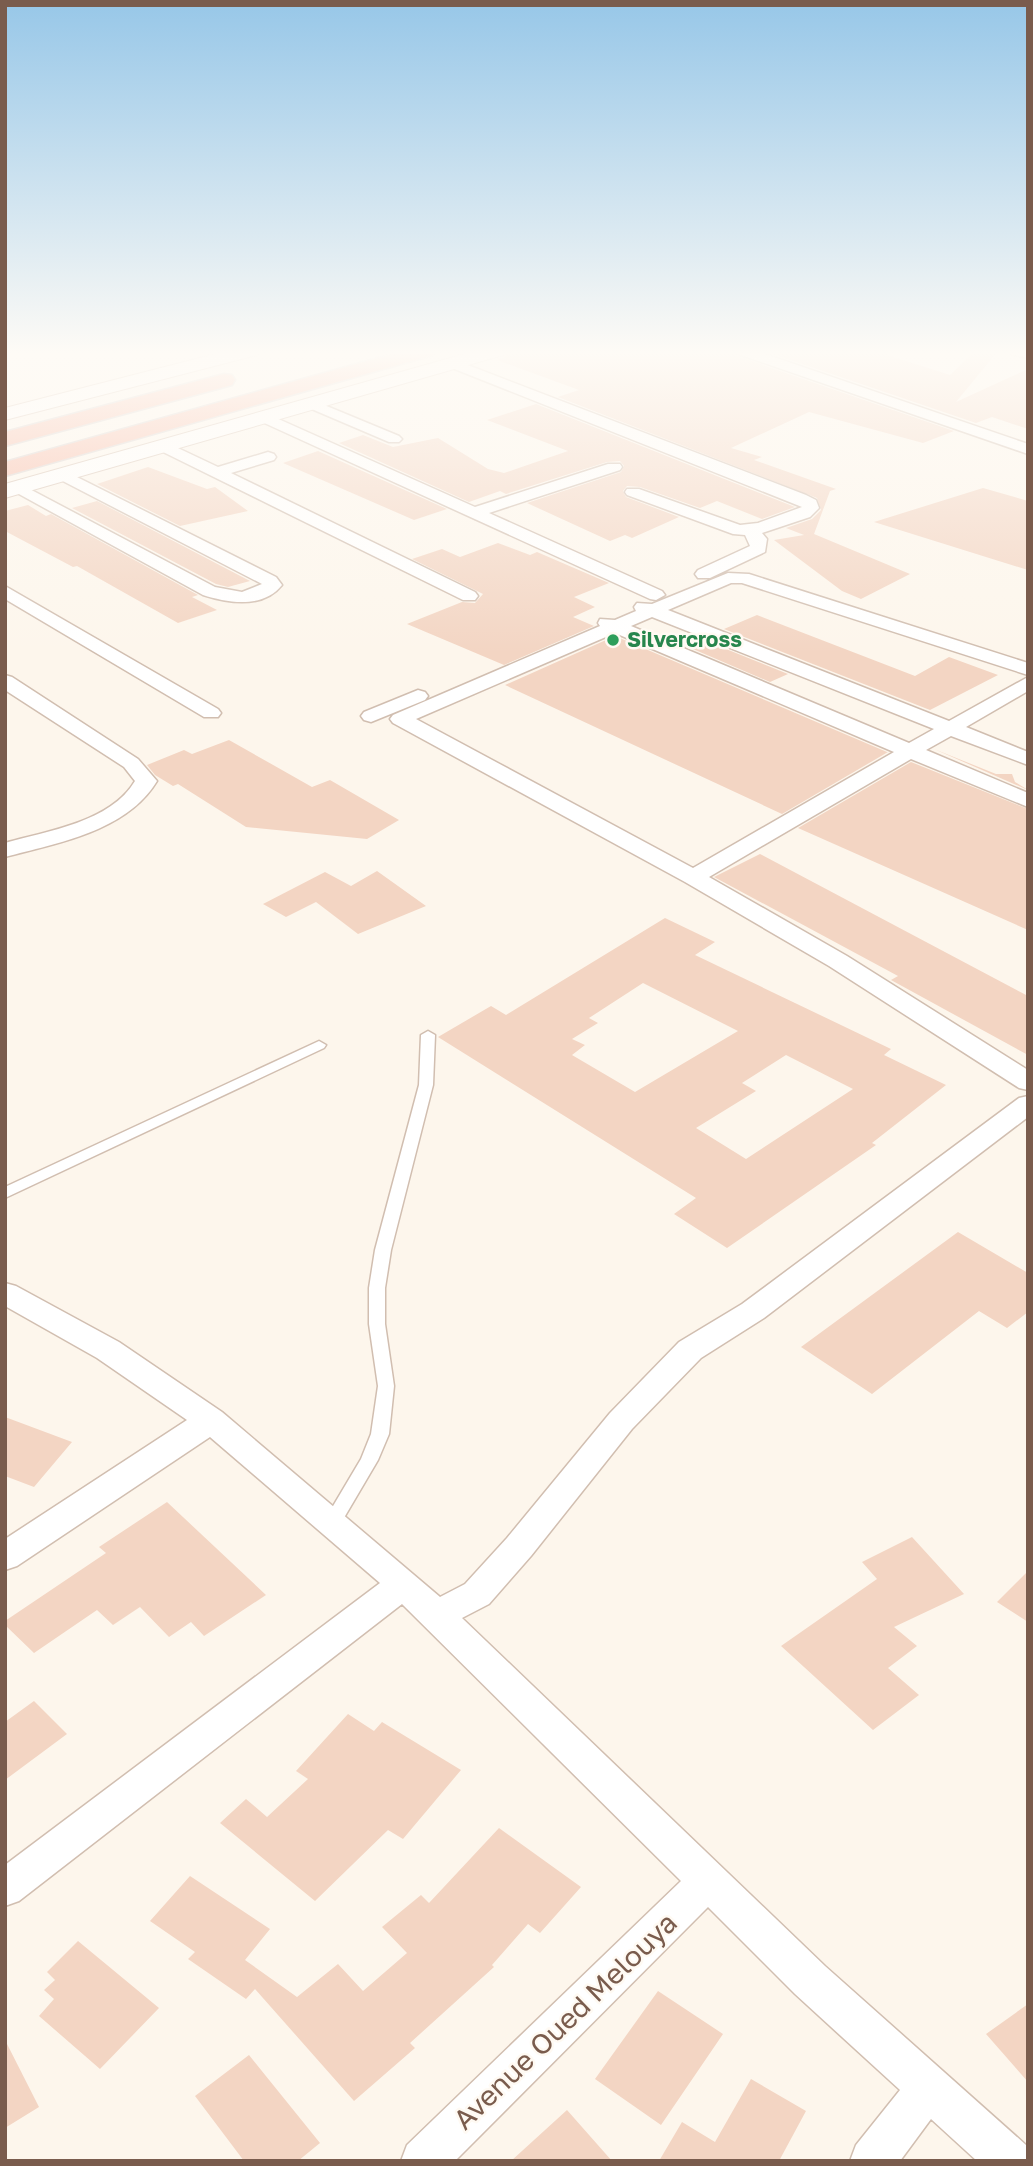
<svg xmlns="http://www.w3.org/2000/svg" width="1033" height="2166" font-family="'Golos Text',sans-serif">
	<rect width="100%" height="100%" fill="#fdf6ec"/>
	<!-- building -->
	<path fill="#f3d5c3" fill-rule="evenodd" d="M509,351H733L737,356L954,431L923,443L809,412L731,448L762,457L754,460L836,489L830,491L814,534L910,574L861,599L842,591L774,540L804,535L786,528L812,519L821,510L817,498L558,397L579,390L497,360L505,357Z
		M764,351H886L887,355L950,375L975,351H998L956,402L1028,369V429L992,417L976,423Z
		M536,404L795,507L762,519L717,501L700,508L640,487L627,486L623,491L626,497L679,517L632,538L625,535L610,541L527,503L621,472L624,466L620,461L607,462L506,494L500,491L469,502L339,443L363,435L393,447L438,438L488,469L504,473L568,451L487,420Z
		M318,451L447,509L414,520L283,463Z
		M148,467L207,489L215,487L248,511L180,526L97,484Z
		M983,488L1028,501V570L874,522Z
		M97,501L250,581L228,587L216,584L72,508Z
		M28,505L46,516L51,514L198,595L192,597L217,610L178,623L77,566L73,567L5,531V511Z
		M498,543L530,555L537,552L609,583L574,597L595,607L573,617L594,626L504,665L407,624L462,602L475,603L483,594L412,559L442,549L460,557Z
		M757,615L915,676L949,657L998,675L930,710L724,629Z
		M615,636L887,752H888L782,814L505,685Z
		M701,639L788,674L770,682L686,646Z
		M229,740L312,787L330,780L399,820L367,839L246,827L178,784L173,786L155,775L147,765L184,750L192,754Z
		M934,749L996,774H1012L1015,782L1028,790Z
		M911,762L1028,809V930L798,828Z
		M760,854L1028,996V1055L891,980L898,976L714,877Z
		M377,871L426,906L358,934L316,902L286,917L263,904L325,872L351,886Z
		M665,918L715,942L695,955L891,1049L884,1055L946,1085L872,1143L876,1145L727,1248L674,1214L696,1198L438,1037L491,1006L506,1015ZM643,983L738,1031L635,1092L572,1055L585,1045L572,1039L598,1023L589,1018ZM786,1055L853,1089L746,1159L696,1128L756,1091L742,1083Z
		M958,1232L1028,1273V1312L1007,1328L979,1311L872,1394L801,1347Z
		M5,1417L72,1442L34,1487L5,1476Z
		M167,1502L266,1595L204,1636L191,1622L169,1637L140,1607L113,1625L97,1610L34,1653L5,1625V1621L106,1553L99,1547Z
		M912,1537L964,1594L894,1627L917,1646L888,1668L919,1695L873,1730L781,1646L877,1579L862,1562Z
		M1028,1571V1622L997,1602Z
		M34,1701L67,1734L5,1780V1722Z
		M348,1714L374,1731L382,1722L461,1770L403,1839L388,1830L315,1901L220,1823L246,1799L267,1817L308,1779L296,1771Z
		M499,1828L581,1887L540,1933L528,1924L492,1965L494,1967L410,2043L415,2048L354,2101L255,1989L246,1999L188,1959L195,1952L150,1921L190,1876L270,1929L245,1960L297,1997L338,1964L363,1991L407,1953L382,1927L421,1895L429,1903Z
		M78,1941L159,2008L100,2069L39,2016L54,1999L44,1990L55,1980L47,1972Z
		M658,1991L723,2034L661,2125L595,2079Z
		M1028,2004V2082L986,2034Z
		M5,2040L39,2107L5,2128Z
		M249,2055L320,2143L298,2161H244L195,2096Z
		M751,2079L806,2111L779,2161H659L682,2122L715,2142Z
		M567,2110L612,2161H511Z"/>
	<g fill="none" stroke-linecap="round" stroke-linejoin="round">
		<!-- lane casing -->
		<g stroke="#d1beb0" stroke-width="3">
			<path id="lane" d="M428,1031L435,1035L433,1085L391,1250L385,1288V1324L394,1386L389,1434L378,1460L338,1528L332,1530L326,1528L323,1523L361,1459L371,1434L378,1386L369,1324V1288L375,1250L419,1085L421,1035Z
				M319,1041L326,1045L324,1048L5,1198V1187Z"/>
		</g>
		<!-- street casing -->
		<g stroke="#d1beb0" stroke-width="3">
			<path id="street" d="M736,351H756L1028,444V454L738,354Z
				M1009,351H1028V358L1011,354Z
				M452,359L806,495L816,500L819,508L810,517L762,533L767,539L765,552L710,578H698L695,574L698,570L750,546L745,535L733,534L627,495L625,492L627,489H639L740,525L758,523L802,507L447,366V360Z
				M312,400L399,436L402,439L399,442H389L307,407L305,404L307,401Z
				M265,413L475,507L608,464H620L622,467L620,470L489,513L662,591L665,595L656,600L650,599L260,421L257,418L260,415Z
				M163,441L218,467L268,452L274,454L276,457L274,460L231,473L475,592L478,596L475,600H463L157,449L155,446Z
				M63,470L276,577L282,585C263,609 228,603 203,595L8,488L16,483L22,485L215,587L242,592L262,584L57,478L55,475L57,472Z
				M728,573L749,574L1028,663V675L742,583H731L668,610L949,721L1028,677V691L966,727L1028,752V765L951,736L926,750L1028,793V807L911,759L709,877L847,956L1028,1070V1090L1019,1088L829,966L685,882L393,723L390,719L393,715L600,626L598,623L600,619L615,620L636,611L634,607L637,603L652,604ZM652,617L934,729L909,743L631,626ZM615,633L894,752L693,868L416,719Z
				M5,586L218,709L221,713L218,717H204L5,599Z
				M5,675L12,677L138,759L157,781C127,831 58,843 5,857V843C47,831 111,822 135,781L124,767L5,690Z
				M418,690L425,692L428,696L425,700L371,722L364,720L361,716L364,712Z
				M1028,1096V1117L764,1318L701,1358L632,1429L531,1556L489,1604L462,1618L825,1966L1026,2145L1028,2161H977L931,2119L900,2161H850L856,2145L900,2090L795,1994L708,1907L455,2161H401L407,2145L681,1881L402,1604L19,1901L5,1906V1865L380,1583L210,1437L17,1566L5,1570V1539L187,1420L97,1358L5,1306V1283L16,1286L119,1342L222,1412L440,1597L465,1584L507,1538L610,1413L679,1342L742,1304L1019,1098Z"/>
		</g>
		<!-- secondary casing -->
		<g stroke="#d6c0b0" stroke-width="2">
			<path id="secondary" d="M227,351H260L257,355L5,420V408Z
				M475,351H506L503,355L5,498V484Z"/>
		</g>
		<!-- highway casing -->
		<g stroke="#dad1cd" stroke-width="3">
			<path id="highway" d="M403,351H436L433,355L5,476V462Z
				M224,374L232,375L235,380L232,385L5,446V432Z"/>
		</g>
		<!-- lane -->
		<use href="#lane" fill="#fff" fill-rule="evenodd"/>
		<!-- street -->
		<use href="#street" fill="#fff" fill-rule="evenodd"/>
		<!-- secondary -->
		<use href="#secondary" fill="#fff" fill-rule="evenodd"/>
		<!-- highway -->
		<use href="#highway" fill="#f7b7a3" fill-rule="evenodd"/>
	</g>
	<!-- sky -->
	<linearGradient id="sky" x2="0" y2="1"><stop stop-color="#97c7e8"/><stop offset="0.54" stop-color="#fefbf6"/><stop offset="1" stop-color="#fefbf6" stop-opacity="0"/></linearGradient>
	<rect width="1033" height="654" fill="url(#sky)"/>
	<!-- markers -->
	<circle fill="#2e9e5b" stroke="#fffaf3" stroke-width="2.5" cx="613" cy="640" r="7"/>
	<g text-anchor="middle" stroke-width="5" stroke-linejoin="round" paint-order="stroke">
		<!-- far-leisure labels -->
		<g font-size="21" font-weight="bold" fill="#27864d" stroke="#fffaf3" text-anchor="start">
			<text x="627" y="647">Silvercross</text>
		</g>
		<!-- near-street labels -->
		<g font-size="28" fill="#7a5c4d" stroke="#fffaf3">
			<text transform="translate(565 2021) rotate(-44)" y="10">Avenue Oued Melouya</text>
		</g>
	</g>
	<!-- border -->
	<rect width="1033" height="2166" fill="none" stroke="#7a5c4d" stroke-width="14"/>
</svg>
